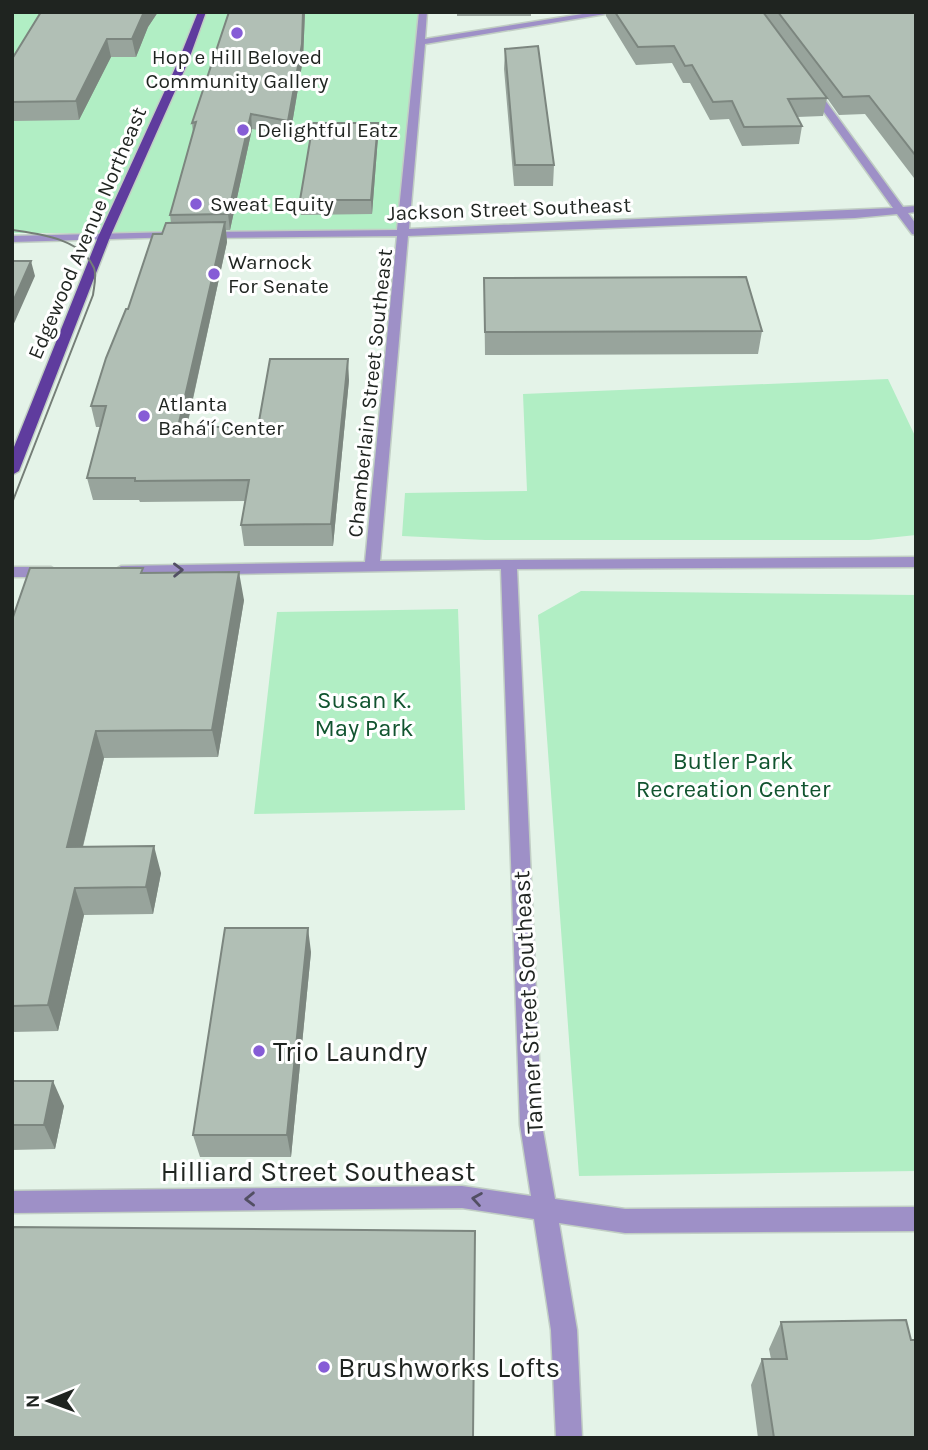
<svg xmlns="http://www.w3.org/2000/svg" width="928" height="1450" font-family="Karla,sans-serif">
	<rect width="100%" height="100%" fill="#e4f3e8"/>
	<!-- green -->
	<path fill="#b1eec4" d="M12,12H421L405,233H12Z
		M888,379L916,438V535L869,540H485L402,536L405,493L527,491L523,394Z
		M581,591L916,595V1171L579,1176L538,615Z
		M458,609L465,810L254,814L277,612Z"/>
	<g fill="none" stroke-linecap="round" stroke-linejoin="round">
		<!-- minor casing -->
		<g stroke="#c1cec4" stroke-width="3">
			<path id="minor" d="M419,12H427L425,39L595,12H617L425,44L409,229L893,208L806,87L811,84L814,85L903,207L916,206V212L908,213L916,224V235L912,234L897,214L855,218L408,236L380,561L916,557V567L517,569L542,1125L555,1199L625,1209L916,1207V1231L625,1233L559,1223L577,1330L582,1438H556L551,1330L534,1219L462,1208L12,1213V1191L462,1186L531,1196L520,1125L501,569L121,576L113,571L121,566L365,562L397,236L202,238L196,235L202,232L397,230Z
				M174,232L178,233V237L12,242V236Z
				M12,567H51L59,572L51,577H12Z"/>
		</g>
		<!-- major casing -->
		<g stroke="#c1cec4" stroke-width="3">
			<path id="major" d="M198,12H206L188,62L110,237L19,471L12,475V452L98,237L178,62Z"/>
		</g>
		<!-- minor -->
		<use href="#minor" fill="#9e90c7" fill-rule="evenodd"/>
		<!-- major -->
		<use href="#major" fill="#5f3c9e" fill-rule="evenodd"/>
		<!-- tram -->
		<path stroke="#757e77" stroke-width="2" d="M12,230C39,234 81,238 94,268C97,276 94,286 93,295L12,503"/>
	</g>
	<!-- wall -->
	<path fill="#98a49c" d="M41,12H158L148,27L136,57H111L79,120L12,121V59Z
		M229,12H305L303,59L290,136L252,129L230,230H226L227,242L187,427H258L349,380L333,546H244L241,525L245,501L140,502L139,500H93L87,478L101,427H96L91,406L128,309L162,234L171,223L170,215L193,133L192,123Z
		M457,12H531V16H457Z
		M606,12H916V178H914L865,114L839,115L827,98L823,116L797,117L802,126L799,144L742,146L729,119L710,120L690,83H683L672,63L636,65L606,16Z
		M505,49L554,165L553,186H514L504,69Z
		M378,123V137L372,214L301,215L300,200Z
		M484,278L762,331L758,354L485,355Z
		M144,573L244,600L218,757L104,758L83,847L161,873L153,914L84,915L58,1031L12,1032V620Z
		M311,952L291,1157H200L193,1135Z
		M12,1081L64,1106L55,1149L12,1150Z
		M781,1322L911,1340L916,1438H758L751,1385L762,1359H771L769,1349Z"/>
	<!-- shaded-wall -->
	<path fill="#7c867f" d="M144,12H158L148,27L136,57L132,39Z
		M303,12H305L303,59L290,136L288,121Z
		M107,39L111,57L79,120L76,101Z
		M251,114L252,129L230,230L228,214Z
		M378,123V137L372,214L371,200Z
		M225,222L227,242L182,448L178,427Z
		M31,261L35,276L12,328V304Z
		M348,359L349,380L333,546L331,524Z
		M239,572L244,600L218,757L212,730Z
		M96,731L104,758L76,874L67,847Z
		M154,846L161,873L153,914L146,887Z
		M75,888L84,915L58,1031L48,1005Z
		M308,928L311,952L291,1157L287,1135Z
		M53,1081L64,1106L55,1149L44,1125Z"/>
	<!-- building -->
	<path fill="#b1bfb5" stroke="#7c867f" stroke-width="2" d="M41,12H144L132,39H107L76,101L12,102V59Z
		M229,12H303L302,44L288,121L251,114L228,214L170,215L196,122L192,123Z
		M615,12H763L827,98L788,99L802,126L744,127L732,101L713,102L692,65L685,66L674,46L638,47Z
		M778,12H916V156L869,96L843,97Z
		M538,46L554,165H515L505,49Z
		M313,123H378L371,200H300Z
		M225,222L178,427H258L270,359H348L331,524L241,525L249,480L135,481V478H87L106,406H91L106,358L126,309H128L153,234H162L166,223Z
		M12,261H31L12,304Z
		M746,277L762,331L485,332L484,278Z
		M30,568H143L141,573L239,572L212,730L96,731L67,847L154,846L146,887L75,888L48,1005L12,1006V620Z
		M225,928H308L287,1135H193Z
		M12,1081H53L44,1125H12Z
		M12,1227L475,1231L473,1438H12Z
		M906,1320L911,1340H916V1438H774L762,1359H787L781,1322Z"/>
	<!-- one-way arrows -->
	<defs><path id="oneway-chevron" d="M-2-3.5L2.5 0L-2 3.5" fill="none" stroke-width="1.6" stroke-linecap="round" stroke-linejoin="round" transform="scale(1.75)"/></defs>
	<g stroke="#524f63">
		<use href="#oneway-chevron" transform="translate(178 570) rotate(-1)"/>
		<use href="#oneway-chevron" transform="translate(250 1199) rotate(179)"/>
		<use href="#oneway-chevron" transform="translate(477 1199) rotate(-171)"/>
	</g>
	<!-- markers -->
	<g fill="#865cd6" stroke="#fff" stroke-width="2.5">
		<circle cx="237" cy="33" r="7"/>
		<circle cx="243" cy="130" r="7"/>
		<circle cx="196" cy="204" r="7"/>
		<circle cx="214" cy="274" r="7"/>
		<circle cx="144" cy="416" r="7"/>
		<circle cx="259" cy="1051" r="7"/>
		<circle cx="324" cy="1367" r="7"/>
	</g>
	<g text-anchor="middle" stroke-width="6" stroke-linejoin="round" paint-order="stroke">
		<!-- far-poi labels -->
		<g font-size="21" fill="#1f2420" stroke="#fff" text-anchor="start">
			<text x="237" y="64" text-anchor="middle">Hop e Hill Beloved<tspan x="237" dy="24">Community Gallery</tspan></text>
			<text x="257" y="137">Delightful Eatz</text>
			<text x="210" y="211">Sweat Equity</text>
			<text x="228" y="269">Warnock<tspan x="228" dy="24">For Senate</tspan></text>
			<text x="158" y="411">Atlanta<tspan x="158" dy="24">Bahá'í Center</tspan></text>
		</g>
		<!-- far-street labels -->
		<g font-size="21" fill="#1f2420" stroke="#fff">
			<text transform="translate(509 209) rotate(-2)" y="7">Jackson Street Southeast</text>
			<text transform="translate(87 233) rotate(-67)" y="7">Edgewood Avenue Northeast</text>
			<text transform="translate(370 393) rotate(-84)" y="7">Chamberlain Street Southeast</text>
		</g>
		<!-- park labels -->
		<g font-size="24" fill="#11542f" stroke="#fff">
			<text x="364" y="708">Susan K.<tspan x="364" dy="28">May Park</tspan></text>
			<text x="733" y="769">Butler Park<tspan x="733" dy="28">Recreation Center</tspan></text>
		</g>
		<!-- street labels -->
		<g font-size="24" fill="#1f2420" stroke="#fff">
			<text transform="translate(528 1002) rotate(-93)" y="8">Tanner Street Southeast</text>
		</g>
		<!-- near-poi labels -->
		<g font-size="28" fill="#1f2420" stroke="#fff" text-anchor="start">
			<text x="273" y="1061">Trio Laundry</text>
			<text x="338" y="1377">Brushworks Lofts</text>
		</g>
		<!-- near-street labels -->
		<g font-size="28" fill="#1f2420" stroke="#fff">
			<text x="318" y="1181">Hilliard Street Southeast</text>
		</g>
	</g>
	<!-- border -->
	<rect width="928" height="1450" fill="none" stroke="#1f2420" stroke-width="28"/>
	<!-- north arrow -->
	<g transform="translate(49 1401) rotate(269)" stroke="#ffffff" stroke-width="5" paint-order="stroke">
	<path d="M0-5L12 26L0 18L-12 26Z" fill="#1f2420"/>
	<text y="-10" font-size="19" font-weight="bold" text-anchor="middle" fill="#1f2420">N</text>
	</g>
</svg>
